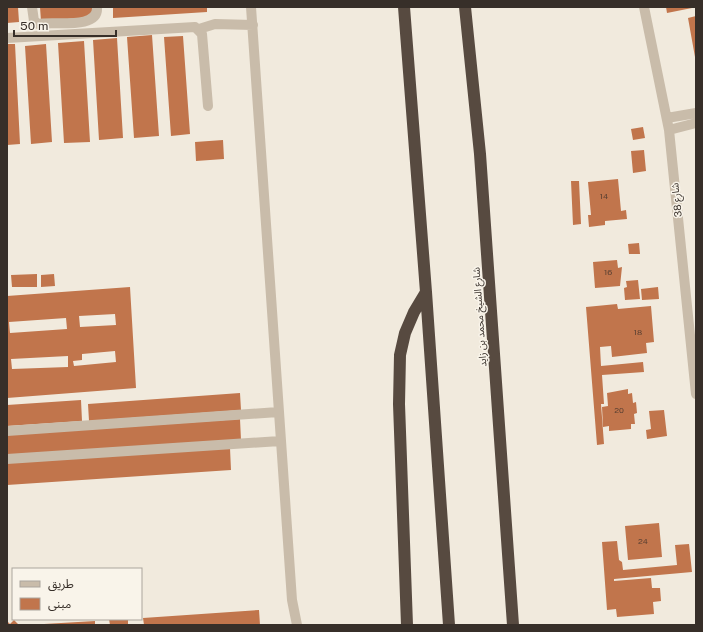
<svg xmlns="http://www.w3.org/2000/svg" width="703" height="632" font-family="'Public Sans','Noto Sans Arabic',sans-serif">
	<rect width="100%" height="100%" fill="#f1eadd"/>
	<!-- building -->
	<path fill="#c1754c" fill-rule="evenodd" d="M7,7H18L19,22L7,23Z
		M40,7H92L93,17L41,21Z
		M113,7H207V12L113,18Z
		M666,7H692V8L667,13Z
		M696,16V57H695L688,18Z
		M152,35L159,136L134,138L127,37Z
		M183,36L190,134L171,136L164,37Z
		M117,38L123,138L99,140L93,40Z
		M84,41L90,142L64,143L58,43Z
		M7,44H15L20,144L7,145Z
		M46,44L52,142L31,144L25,46Z
		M643,127L645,138L633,140L631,129Z
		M223,140L224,159L196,161L195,142Z
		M644,150L646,171L633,173L631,151Z
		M618,179L621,211L626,210L627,219L605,221V225L589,227L588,215H591L588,182Z
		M571,181H579L581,224L573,225Z
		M639,243L640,254H629L628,244Z
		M617,260L618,268L622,267L620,286L595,288L593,262Z
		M37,274V287H12L11,275Z
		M54,274L55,286L41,287V275Z
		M638,280L640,299L625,300L624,288L627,287L626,281Z
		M130,287L136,388L7,398V296ZM115,314L116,325L80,327L79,316ZM66,318L67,329L10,333L9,322ZM115,351L116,362L74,366L73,361L82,360V354ZM68,356V367L12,369L11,359Z
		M658,287L659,299L642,300L641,289Z
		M617,304L618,309L651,306L654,342L646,343L647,353L612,357L611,346L600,347L601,366L643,362L644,372L602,375L604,404H601L604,444L597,445L586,307Z
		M628,389V394L632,393L633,403L636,402L637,413L634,414L635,424H631V429L609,431V426L603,427L602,407L608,406L607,393Z
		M240,393L241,410L89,421L88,404Z
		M81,400L82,421L7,426V405Z
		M664,410L667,436L647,439L646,430L651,429L649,411Z
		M240,419L241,440L7,456V435Z
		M230,448L231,470L7,485V463Z
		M659,523L662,557L628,560L625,526Z
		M617,541L619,560L622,562L623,570L677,565L675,545L689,544L692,572L614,579V581L651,578L652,588H660L661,601L653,602L654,614L617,617L616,609L607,610L602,542Z
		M259,610L260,625H144L143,618Z
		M109,619H128V625H110Z
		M14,620L19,625H7V621L10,624Z
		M95,621V625H44V624Z"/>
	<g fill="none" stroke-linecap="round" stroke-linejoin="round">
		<!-- minor -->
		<path stroke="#c9bcaa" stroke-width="10" d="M32,7L34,21L38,24C54,21 99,30 97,7
			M251,7L292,600L297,625
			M644,7L669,130L696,394
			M199,29L215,24L253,25
			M7,38L195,27L202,34L208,106
			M667,118L696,113
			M669,130L696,123
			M7,431L278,412
			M7,459L280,441"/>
		<!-- highway -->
		<path stroke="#574a40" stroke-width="12" d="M404,7L426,292L449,625
			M465,7L480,154L513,625
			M407,625L399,404L400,355L405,333L414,312L426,292"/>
	</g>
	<g text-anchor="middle" stroke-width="3" stroke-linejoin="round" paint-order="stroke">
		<!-- number labels -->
		<g font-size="8" fill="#5a4032">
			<text x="604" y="199">14</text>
			<text x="608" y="275">16</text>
			<text x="638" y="335">18</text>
			<text x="619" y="413">20</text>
			<text x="643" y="544">24</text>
		</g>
		<!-- street labels -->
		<g font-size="10" fill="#372f29" stroke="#f9f4ea">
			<text transform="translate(676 200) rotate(-96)" y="4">شارع 38</text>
			<text transform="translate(479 317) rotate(-94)" y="4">شارع الشيخ محمد بن زايد</text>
		</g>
	</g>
	<!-- border -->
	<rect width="703" height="632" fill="none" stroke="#372f29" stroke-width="16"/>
	<!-- legend -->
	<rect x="12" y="568" width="130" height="52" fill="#f9f4ea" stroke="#aba59d"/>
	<rect x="20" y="581" width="20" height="6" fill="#c9bcaa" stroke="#aba59d"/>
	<text x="48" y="588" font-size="12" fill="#372f29">طريق</text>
	<rect x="20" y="598" width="20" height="12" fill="#c1754c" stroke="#aba59d"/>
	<text x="48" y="608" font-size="12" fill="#372f29">مبنى</text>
	<!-- scale -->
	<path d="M14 30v6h102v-6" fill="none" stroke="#372f29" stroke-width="2"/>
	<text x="20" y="30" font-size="12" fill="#372f29" stroke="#f9f4ea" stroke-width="3" paint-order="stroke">50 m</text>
</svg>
